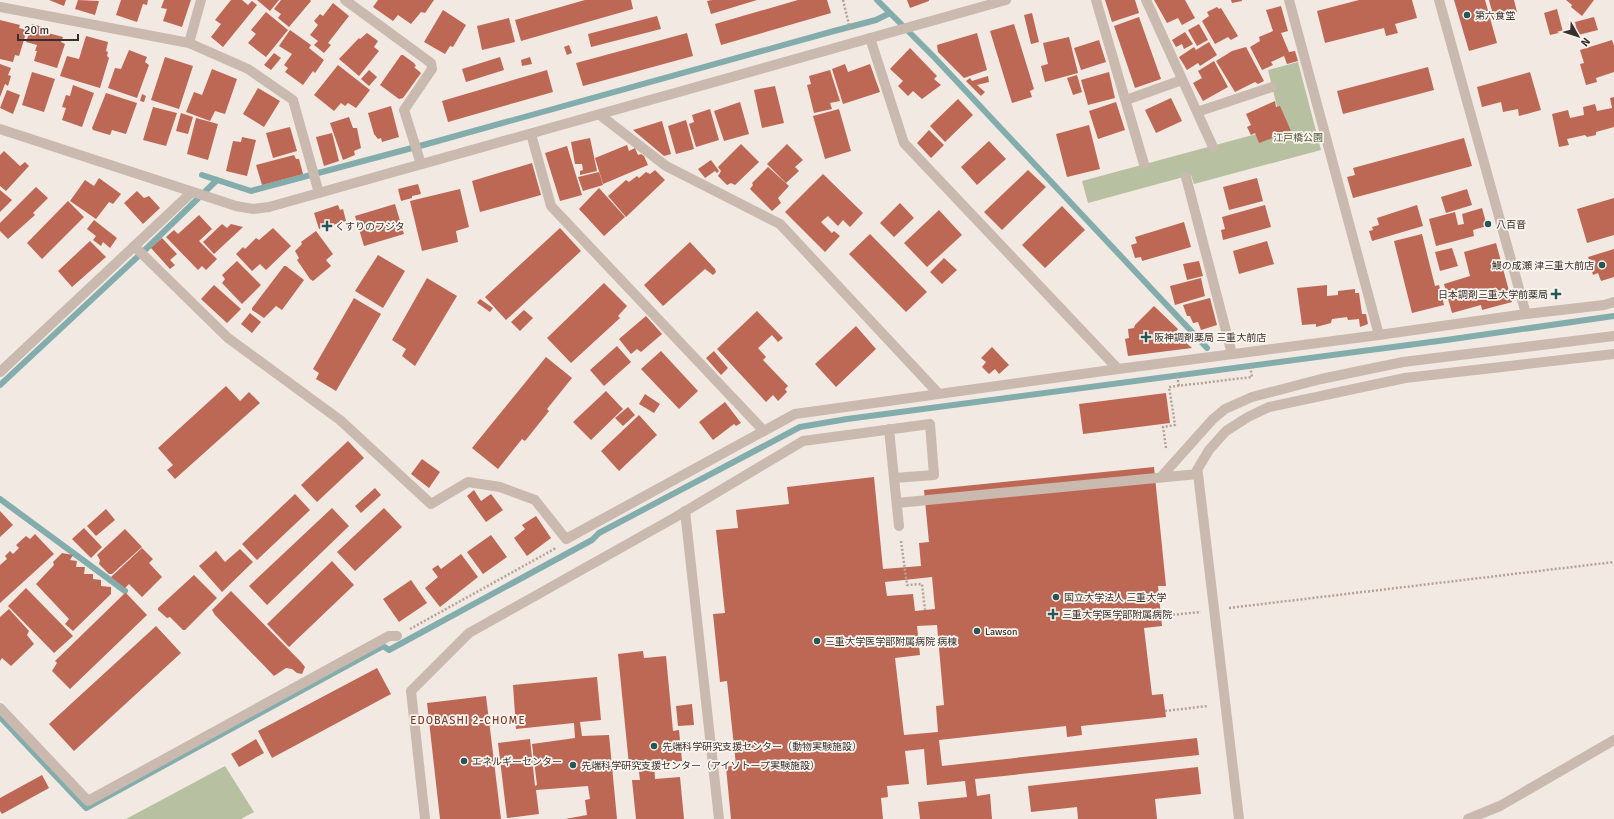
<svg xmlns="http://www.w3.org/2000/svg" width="1614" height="819" font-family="Signika,'Noto Sans JP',sans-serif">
	<rect width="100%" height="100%" fill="#f2e9e2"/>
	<!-- green -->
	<path fill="#b8c0a2" d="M1298,62L1321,150L1194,184L1191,175L1088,203L1082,181L1282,127L1268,70Z
		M225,766L254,812L241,819H126Z"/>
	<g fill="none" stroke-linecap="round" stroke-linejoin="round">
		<!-- stream -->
		<path stroke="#83adac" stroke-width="6" d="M877,0L934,57L1207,348
			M202,175L251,191L427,144L834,31L876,20L890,13
			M0,385L147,248L217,180
			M0,499L125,591
			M0,717L86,808L383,646L389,650L592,540L599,533L800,427L847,419L1446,340L1614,316"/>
	</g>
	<!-- building -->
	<path fill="#bd6755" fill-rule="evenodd" d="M49,0H66L64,6Z
		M78,0L99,1L95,15L75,9Z
		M121,0H148L147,5L143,4L137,22L116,15Z
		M164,0H191L182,27L163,21L167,9L161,8Z
		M231,0H242L248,5L252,1L257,5L223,47L211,37L221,24L215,20Z
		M257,0H279L270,11Z
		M281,0H310L311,1L289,27L278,18L281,14L274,9Z
		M378,0H434L425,13L421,12L411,24L398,15L393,21L373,7Z
		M585,0H631L633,9L521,41L515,20Z
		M712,0H757L711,14L707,1Z
		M798,0H827L831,13L721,45L715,24Z
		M907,0H929V1L910,8Z
		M1105,0H1135L1139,13L1112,22Z
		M1154,0H1185L1195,18L1182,25L1178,18L1167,23Z
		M1231,0H1242V1L1232,3Z
		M1359,0H1412L1417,18L1395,24L1398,33L1386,36L1384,28L1325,43L1317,11Z
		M1454,0H1485L1497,43L1469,51Z
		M1489,0H1514L1517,12L1494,19Z
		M1566,0H1594L1582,16L1571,7L1572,5Z
		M333,3L349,16L328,43L331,45L324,53L314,45L318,41L310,35L318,25L314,21L320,14L323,16Z
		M1281,6L1288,31L1281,33L1289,52L1295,51L1298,61L1287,64L1284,56L1271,62L1273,65L1262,70L1250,47L1260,41L1259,37L1273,31L1266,10Z
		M1217,7L1219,9L1221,8L1238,36L1231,40L1228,37L1215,44L1202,21L1209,16L1207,12Z
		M1557,9L1563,32L1550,35L1544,13Z
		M443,10L466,25L453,47L450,46L445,54L424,42Z
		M266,12L288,30L266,57L248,43L256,34L251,30Z
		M1032,13L1039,42L1031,44L1024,15Z
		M657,16L661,29L591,47L588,34Z
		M1139,17L1161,79L1135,88L1114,26Z
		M1594,17L1598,30L1578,35L1575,22Z
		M509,18L515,42L482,50L477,26Z
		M0,20L20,25L19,28L27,30L19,56L15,55L13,62L0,59Z
		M32,24L49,29L48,33L63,37L61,42L65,44L57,68L34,61L37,51H35L37,45L26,42Z
		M1014,24L1034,89L1030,91L1032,97L1012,103L990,31Z
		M1199,24L1208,40L1197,46L1188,30Z
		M290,30L311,45L309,48L324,60L315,73L313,71L303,85L285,72L288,68L284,65L292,54L279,46Z
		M1185,32L1193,44L1184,49L1182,44L1176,47L1172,40Z
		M367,33L378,41L374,47L379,51L359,76L339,59L359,38L360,39Z
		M687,33L693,56L583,86L576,63Z
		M977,33L987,70L964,78L938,52L937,45Z
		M86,36L108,42L106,51L108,52L107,56L109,58L100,88L60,76L67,56L79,59Z
		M1069,37L1078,73L1045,82L1041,66L1048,64L1043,43Z
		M1099,40L1106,62L1081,70L1074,48Z
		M1612,40L1614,46V72L1596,78L1597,82L1586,85L1580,64L1584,63L1580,50Z
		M1209,42L1217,55L1200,66L1198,63L1187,70L1179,57L1194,47L1196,50Z
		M569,45L572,53L567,55L564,47Z
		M1246,47L1264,81L1258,84L1255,82L1235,92L1216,61L1232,51Z
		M910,48L937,76L934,79L941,85L922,99L913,91L908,96L898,86L903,81L890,69Z
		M129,50L147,57L145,62L149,65L137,98L108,88L115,68L121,69Z
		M274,53L281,58L271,70L264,65Z
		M401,55H403L414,63L416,66L414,67L421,73L403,98L399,99L380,85Z
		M165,57L193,66L179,109L151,100Z
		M500,57L504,70L466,82L462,69Z
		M530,57L532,64L522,66L521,60Z
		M1214,61L1228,87L1203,101L1193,83L1202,78L1198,71Z
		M0,64L11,68L8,75L11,76L8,86L5,84L0,97Z
		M845,64L848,72L870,64L880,92L843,104L832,69Z
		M338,65L370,90L356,108L348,103L345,106L341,103L334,111L314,95Z
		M1428,67L1434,90L1343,114L1337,91Z
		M212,69L237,79L225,114L215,111L210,121L186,112L194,92L202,95Z
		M369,70L377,77L369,86L361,79Z
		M547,70L553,92L448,122L442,101Z
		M830,70L840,101L830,103L832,109L814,113L807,85L811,84L809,76Z
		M32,72L55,79L44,112L22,105Z
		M1109,72L1115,98L1088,105L1081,80Z
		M1530,72L1541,110L1519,116L1518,109L1503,112L1501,102L1482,107L1477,87Z
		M1077,75L1082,92L1073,95L1067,78Z
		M988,76L989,82L977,85L985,92L981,96L966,81L970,78L972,81Z
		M73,85L94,93L82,127L62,120L66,108L62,107L66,95L70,96Z
		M775,86L784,123L762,128L754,90Z
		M258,88L280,101L264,127L243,114Z
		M7,90L20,95L13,114L0,108Z
		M106,93L137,103L126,134L112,130L110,135L93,130L92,128Z
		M142,94L146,96L144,102L140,101Z
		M1614,97V127L1596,132V135L1587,137L1585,135L1567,139L1569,145L1559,147L1552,114L1568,110L1570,118L1584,115L1583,107L1595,104L1597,111L1612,108L1610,98Z
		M1171,98L1182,121L1156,133L1145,110Z
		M958,99L973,115L945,142L930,126Z
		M1275,101L1276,107L1280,106L1291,131L1259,143L1255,133L1251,135L1247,127L1251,125L1246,114Z
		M740,102L749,134L724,141L714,111Z
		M1116,102L1125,130L1098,139L1089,111Z
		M391,106L399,137L382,142L381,138L378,139L374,134L368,113Z
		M153,107L177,113L166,146L143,140Z
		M710,109L719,140L696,147L689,124L694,122L692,115Z
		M839,109L851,151L825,159L813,116Z
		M181,113L193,117L188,134L176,131Z
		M349,117L353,128H357L361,148L354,151L355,155L343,160L330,123Z
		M196,118L218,124L208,160L187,154Z
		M686,120L694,149L676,154L668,126Z
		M662,121L671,154L664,156L633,130Z
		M1089,125L1100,169L1067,177L1056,134Z
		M290,127L297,151L273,158L266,133Z
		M929,130L944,145L931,158L917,143Z
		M332,133L339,161L324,166L316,137Z
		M242,137L256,140L247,176L226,171L233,141L241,142Z
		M590,138L597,171L580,175V171L583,170L582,164H575L571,142Z
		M1464,138L1472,166L1353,198L1347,177L1355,175L1353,168Z
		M989,141L1006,159L977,185L961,167Z
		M741,144L759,162L735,185L731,183L727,185L718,176L721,171L718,167Z
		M787,144L803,160L795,167L799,171L786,183L767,164Z
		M627,145L629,151L635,148L638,155L641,154L644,156L648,165L603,184L595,158Z
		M567,146L582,195L560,201L545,153Z
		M4,151L20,166L25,162L29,166L6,191L0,186V155Z
		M294,155L296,159H299L303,174L262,185L256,165Z
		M711,160L719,171L717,173L715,171L705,178L698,169Z
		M532,163L541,195L480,212L472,181Z
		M768,167L789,186L778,198L781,203L772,211L750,189L753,185L752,183Z
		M655,170L665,180L626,217L608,196L626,180L629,182L637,176L639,178L646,172L650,174Z
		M1028,170L1046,187L1002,230L984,212Z
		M599,172L603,185L583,191L578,177Z
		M823,174L863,213L850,227L843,220L838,226L828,216L821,222L832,233L834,231L840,236L825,252L785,212Z
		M99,178L121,194L113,204L109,202L96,219L70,201L85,180L94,186Z
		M1257,178L1263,201L1229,210L1223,187Z
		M418,184L421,194L412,196V198L401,201L398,189Z
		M36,187L48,198L33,213L35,215L8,239L0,231V223Z
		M599,188L625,217L604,236L579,209Z
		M460,189L469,227L456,231L458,242L422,251L410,201Z
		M1467,189L1472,205L1446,213L1441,197Z
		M0,190L12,200L0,212Z
		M137,191L144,198L149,196L160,208L143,224L124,203Z
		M1614,198V235L1587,243L1577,209Z
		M68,201L84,217L42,259L27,243Z
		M900,203L914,218L894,237L880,223Z
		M395,204L404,234L364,246L355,216Z
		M338,205L340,210L343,209L346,221L319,229L314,213Z
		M1265,205L1271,227L1223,240L1221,230L1225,229L1222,217Z
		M1417,205L1423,226L1372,241L1369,231L1373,230L1372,227L1379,225L1377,218Z
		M1062,206L1085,230L1045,268L1022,245Z
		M1482,208L1487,226L1473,230L1474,236L1436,246L1429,219L1455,212L1458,225L1464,224L1462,214Z
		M939,210L962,235L927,267L904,243Z
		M199,215L212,229L199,241L217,259L206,270L202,266L198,270L166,237L174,230L178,234Z
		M94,220L117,238L110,248L103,242L101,246L93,240L96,236L87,229Z
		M1184,222L1191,247L1142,261L1141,257L1135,258L1131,245L1137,243L1135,237Z
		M222,224L227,228L231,224L243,227L214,254L203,242Z
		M273,228L291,246L266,270L260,264L252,271L236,254L243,247L245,249L256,238L259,240Z
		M560,228L581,251L506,320L485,297Z
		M316,231L333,254L326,260L331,266L313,281L310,279L297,260L299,258L295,251L302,244L301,242Z
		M870,234L927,292L906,312L849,254Z
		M1422,234L1435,286L1439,285L1444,305L1412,313L1394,241Z
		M162,238L177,254L170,260L175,265L170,269L151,248Z
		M90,241L106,257L72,287L58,271Z
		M1267,241L1274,264L1239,274L1233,251Z
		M690,242L715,269L716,272L713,275L705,269L663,306L644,285Z
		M1496,243L1512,302L1482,310L1481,305L1452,313L1444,284L1470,276L1464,252Z
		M1452,248L1458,266L1440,271L1435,252Z
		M1614,249V277L1601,281L1598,273L1593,275L1588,257Z
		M378,255L405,271L383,308L355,291Z
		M944,258L957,270L942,284L930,272Z
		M237,261L261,285L242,304L222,283L225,279L222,275Z
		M1199,261L1203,276L1187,280L1183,264Z
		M284,266H286L304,280L282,310L276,306L264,318L252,310V308Z
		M427,278L457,296L415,366L402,356L406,349L392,340Z
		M1201,278L1205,296L1175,305L1170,286Z
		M604,283L627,306L618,316L620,318L571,363L547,338Z
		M214,285L241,309L227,323L201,299Z
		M1327,285V296L1338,295V291L1355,289V293H1359L1362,314H1366L1368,324L1360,327L1359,319L1348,320L1347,317L1332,319L1331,323L1316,327V324L1302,325L1297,288Z
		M354,298L381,314L336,391L316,379L319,373L313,369Z
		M1210,298L1217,325L1201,330L1198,322L1193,323L1190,316H1187L1183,305Z
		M480,299L493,308L490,312L477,303Z
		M1154,306L1178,329L1175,333L1192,348L1128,356L1125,339L1129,338L1128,329L1134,328L1135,325Z
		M524,310L533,318L520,331L511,322Z
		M757,311L783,338L778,342L772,335L758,348L766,357L763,360L788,386L785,389L787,392L778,401L773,395L766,402L717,349Z
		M250,313L261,322L252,333L241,324Z
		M646,316L662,334L641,352L637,349L631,354L619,339Z
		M856,326L876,349L836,387L815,364Z
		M617,346L631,362L604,386L590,370Z
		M992,347L1009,365L999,374L995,369L989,374L982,367L986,362L981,358Z
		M661,351L698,391L679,409L641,369Z
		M714,351L728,368L721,375L706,358Z
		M546,357L572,378L547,409L549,411L525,441L522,439L498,469L472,448Z
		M226,386L240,401L249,392L260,403L175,479L167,470L173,465L158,448Z
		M606,391L623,409L591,440L573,422Z
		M1166,393L1170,423L1083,434L1079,404Z
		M645,394L660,404L654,413L639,404Z
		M725,402L741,423L736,426L734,424L713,440L699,422Z
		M628,407L635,415L623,426L615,418Z
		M639,415L657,435L619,471L601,451Z
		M348,441L364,458L317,502L301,485Z
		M422,459L440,472L429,488L411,474Z
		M1154,467L1166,586H1158L1162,626L1144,628L1152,695L1163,694L1166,717L1081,726L1082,735L1067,737L1066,726L939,740L942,766L1197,738L1199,755L975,779L977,796L990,794L992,819H920L918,802L967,797L965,781L927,785L924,749L905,751L909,784L887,786L888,797L881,798L883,819H731L726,767L736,765L727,681L720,682L713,614L725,613L716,530L738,528L736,510L789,504L787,487L874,477L883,569L921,566L919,543L929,542L924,490ZM932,577L935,609L915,611L913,594L887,596L885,582ZM937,625L944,705L936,706L938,732L904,735L895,658L920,655L917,626Z
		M375,488L381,495L361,513L355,506Z
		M474,490L481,501L491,494L503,510L486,522L467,496Z
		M295,494L310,510L257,560L242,544Z
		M332,508L349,526L267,605L249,586Z
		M384,508L402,527L355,571L337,552Z
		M106,509L115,520L96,536L87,526Z
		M0,511L13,525L0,537Z
		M536,516L551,538L527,556L514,538L525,529L522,525Z
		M84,528L102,547L91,558L72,539Z
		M125,529L142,547L112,574H109L99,564L100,560L97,555Z
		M35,534L54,554L0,603V565L7,559L5,556L10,551L13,554L19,548L16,545L26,536L30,539Z
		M491,535L507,557L483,574L467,552Z
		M142,548L153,559L149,563L162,577L142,597L129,584L125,588L111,577Z
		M240,549L253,562L222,592L199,566L216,551L225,562Z
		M62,553L73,555L70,560L77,561L76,567H85L84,574H93V579L101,580V586L111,587V594L73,631L65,624L69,619L36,584L54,565L53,562Z
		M461,554L478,577L440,607L425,588L438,577L432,569L438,565L441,569Z
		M332,561L354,585L289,647L267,624Z
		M194,575L217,598L185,630H183L170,617L167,618L158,610V608Z
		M411,580L427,603L399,622L383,599Z
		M26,588L73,636L54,653L8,606Z
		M231,591L301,662L305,667L302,674L297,673L292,669L286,668L274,676L215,615L212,610Z
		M125,593H126L147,615L70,689L52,671L57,663L55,661Z
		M9,609L29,631L27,635L34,644L11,666L2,658L0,661V617Z
		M156,626L181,653L74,751L49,724Z
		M643,651L644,658L666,656L673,731L679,730L682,761L654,763L655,779L680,777L684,819H636L632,780H640L638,764L629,765L618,654Z
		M377,668L391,694L272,758L258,731Z
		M597,677L601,720L580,722L582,736L609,735L617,819H565L587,815L585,800L590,799L588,786L536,790L539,814L507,818L498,743L530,739L535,786L537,785L532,744L575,738L574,723L516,729L513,685Z
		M486,696L501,819H440L427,703Z
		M692,704L694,725L678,726L676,706Z
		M256,739L264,753L239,767L231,754Z
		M1198,767L1201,794L1155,799L1157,819H1078L1077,807L1031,812L1028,786Z
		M42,775L49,788L2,814L0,811V798Z"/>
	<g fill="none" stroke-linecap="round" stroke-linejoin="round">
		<!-- path -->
		<path stroke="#b5a398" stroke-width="2.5" stroke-dasharray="2 2" stroke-linecap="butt" d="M843,0L850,29
			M1177,376L1179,386
			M1166,448L1163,427L1175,425L1169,387L1252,377L1250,366
			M901,541L907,585L922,584L925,610
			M1229,608L1614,562
			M1161,616L1201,612
			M410,629L556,548
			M1165,711L1208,706"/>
		<!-- service -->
		<path stroke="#cab9ae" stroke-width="10" d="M1161,477L1213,419L1225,409L1252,397L1321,379L1403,362L1614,336
			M894,478L899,526
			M897,503L1198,474
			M685,511L719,819
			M425,819L411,691L469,633L674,518L803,441L930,424L934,475L894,478L889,429
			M1239,819L1198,474L1197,470L1209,450L1226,431L1248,417L1269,407L1405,378L1614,354
			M1468,819L1500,806L1614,740"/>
		<!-- minor -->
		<path stroke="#cab9ae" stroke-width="10" d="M345,0L431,63L432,69L404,110L421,164
			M1096,0L1144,164
			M1146,0L1213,147
			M1289,0L1379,335
			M1439,0L1526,314
			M0,7L189,43L248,69L293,100L319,193
			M870,38L904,143L1118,369
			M189,43L201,0
			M1126,100L1182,80
			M1197,112L1272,87
			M600,115L666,166L780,224L938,393
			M531,134L551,206L763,430
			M1186,177L1232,354
			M134,246L228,338L340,420L431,504L468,482L500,487L535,500L566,539L795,414L1118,369L1379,335L1526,314L1604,305L1614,302
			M0,372L192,192
			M0,708L88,801L389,636H397"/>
		<!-- tertiary -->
		<path stroke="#cab9ae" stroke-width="10" d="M0,129L236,206L253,209L269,207L1006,0"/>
	</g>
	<!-- markers -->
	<g fill="#245758" stroke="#faf4ee" stroke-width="1.5">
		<circle cx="1467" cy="15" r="4"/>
		<circle cx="1488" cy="224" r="4"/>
		<path d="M325 220h4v4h4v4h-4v4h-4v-4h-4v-4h4z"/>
		<circle cx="1602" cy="265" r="4"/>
		<path d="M1554 288h4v4h4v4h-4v4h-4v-4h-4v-4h4z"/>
		<path d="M1144 331h4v4h4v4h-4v4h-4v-4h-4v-4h4z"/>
		<circle cx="1056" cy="597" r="4"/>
		<path d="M1051 608h4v4h4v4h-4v4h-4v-4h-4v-4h4z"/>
		<circle cx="977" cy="631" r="4"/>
		<circle cx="817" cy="641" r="4"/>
		<circle cx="654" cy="746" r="4"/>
		<circle cx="464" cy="761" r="4"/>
		<circle cx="573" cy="765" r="4"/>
	</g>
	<g text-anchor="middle" stroke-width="3.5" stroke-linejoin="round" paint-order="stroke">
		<!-- poi labels -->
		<g font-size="10" fill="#392f2c" stroke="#faf4ee" text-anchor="start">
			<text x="1475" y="19">第六食堂</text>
			<text x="1496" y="228">八百音</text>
			<text x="335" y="230">くすりのフジタ</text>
			<text x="1594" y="269" text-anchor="end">鰻の成瀬 津三重大前店</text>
			<text x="1548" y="298" text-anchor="end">日本調剤三重大学前薬局</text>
			<text x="1154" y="341">阪神調剤薬局 三重大前店</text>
			<text x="1064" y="601">国立大学法人 三重大学</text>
			<text x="1062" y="618">三重大学医学部附属病院</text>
			<text x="985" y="635">Lawson</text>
			<text x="825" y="645">三重大学医学部附属病院 病棟</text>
			<text x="662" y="750">先端科学研究支援センター（動物実験施設）</text>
			<text x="472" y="765">エネルギーセンター</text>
			<text x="581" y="769">先端科学研究支援センター（アイソトープ実験施設）</text>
		</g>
		<!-- park labels -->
		<g font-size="10" fill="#4a5531" stroke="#faf4ee">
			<text x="1298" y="141">江戸橋公園</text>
		</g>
		<!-- neighbourhood labels -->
		<g font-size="11" letter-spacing="1" fill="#823a2b" stroke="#faf4ee">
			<text x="468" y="724">EDOBASHI 2-CHOME</text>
		</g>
	</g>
	<!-- north arrow -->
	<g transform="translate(1578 36) rotate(129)" stroke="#faf4ee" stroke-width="3" paint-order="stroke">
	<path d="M0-3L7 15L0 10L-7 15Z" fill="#392f2c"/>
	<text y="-6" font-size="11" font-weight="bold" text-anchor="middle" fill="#392f2c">N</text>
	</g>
	<!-- scale -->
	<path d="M18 34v6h60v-6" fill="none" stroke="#392f2c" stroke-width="2"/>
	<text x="24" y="34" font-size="12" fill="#392f2c" stroke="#faf4ee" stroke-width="3" paint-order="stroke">20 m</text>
</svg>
